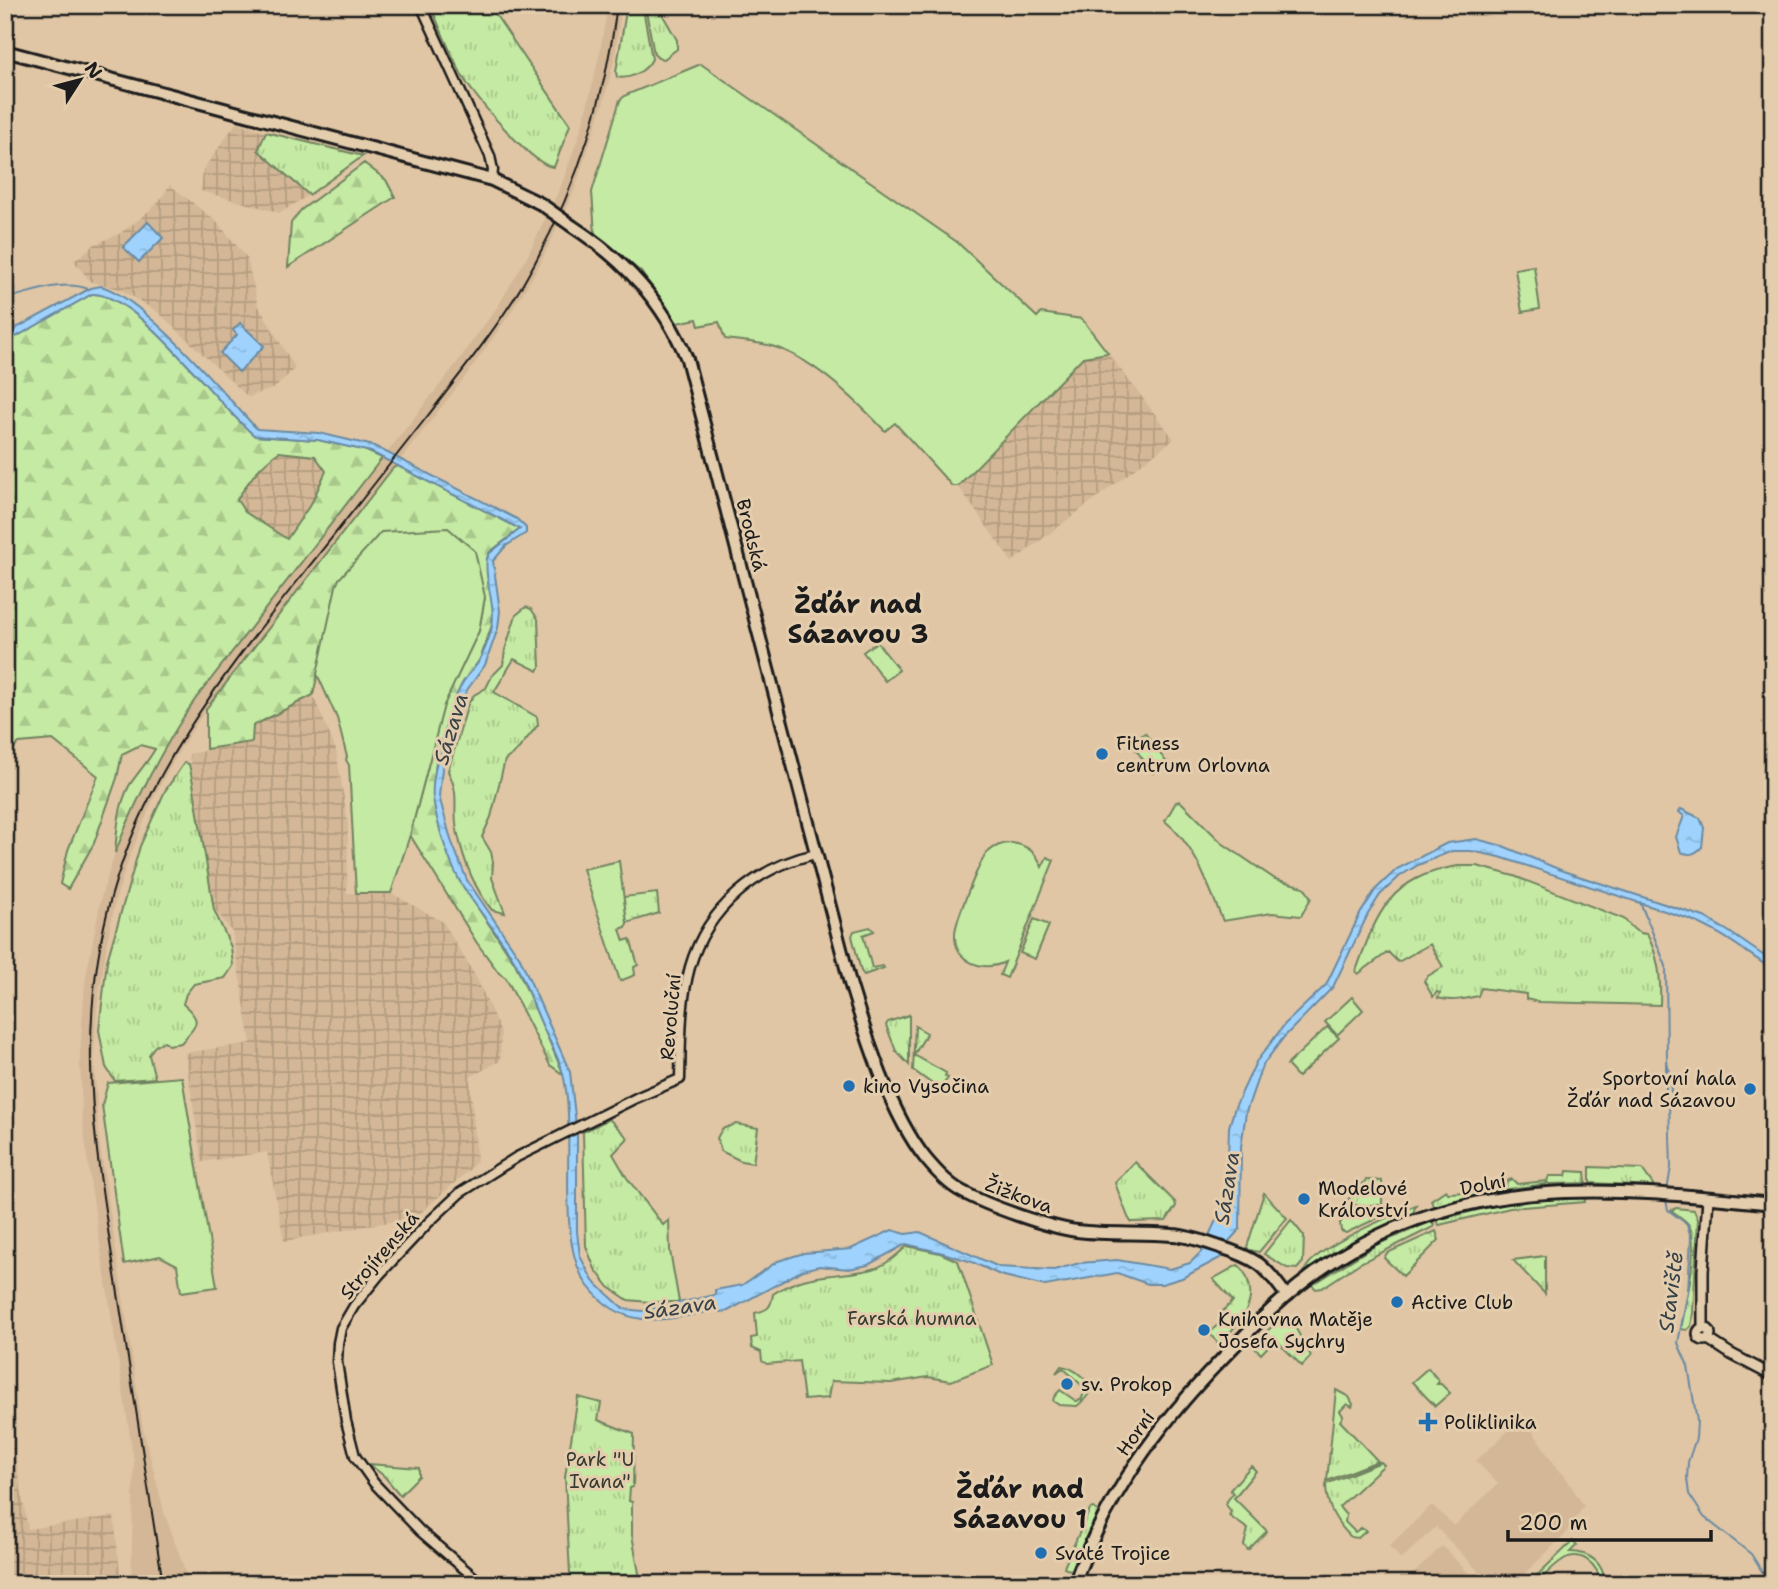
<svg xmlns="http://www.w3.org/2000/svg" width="1778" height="1589" font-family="'Shantell Sans',sans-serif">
	<defs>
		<pattern id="industrial-grid" width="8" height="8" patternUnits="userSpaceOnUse" patternTransform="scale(1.75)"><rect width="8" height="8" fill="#d3b796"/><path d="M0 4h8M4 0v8" fill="none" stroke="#b59d81"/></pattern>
		<pattern id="grass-tufts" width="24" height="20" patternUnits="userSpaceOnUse" patternTransform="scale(1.75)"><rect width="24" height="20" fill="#c5eaa3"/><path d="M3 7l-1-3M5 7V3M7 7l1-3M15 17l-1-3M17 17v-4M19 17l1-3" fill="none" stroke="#a9c88c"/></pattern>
		<pattern id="forest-firs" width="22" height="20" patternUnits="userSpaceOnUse" patternTransform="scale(1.75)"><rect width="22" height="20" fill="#c5eaa3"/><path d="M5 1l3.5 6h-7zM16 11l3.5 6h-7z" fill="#a9c88c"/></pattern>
		<pattern id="water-ripples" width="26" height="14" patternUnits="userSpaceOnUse" patternTransform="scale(1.75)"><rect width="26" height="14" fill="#9fd3fd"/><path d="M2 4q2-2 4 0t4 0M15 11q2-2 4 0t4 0" fill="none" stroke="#88b5d8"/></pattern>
	</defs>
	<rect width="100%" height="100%" fill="#e0c6a5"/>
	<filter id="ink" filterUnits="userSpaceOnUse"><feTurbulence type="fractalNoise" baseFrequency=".0143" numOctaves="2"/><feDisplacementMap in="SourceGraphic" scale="14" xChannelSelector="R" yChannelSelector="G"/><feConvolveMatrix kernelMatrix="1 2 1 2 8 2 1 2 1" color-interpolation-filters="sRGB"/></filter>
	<g filter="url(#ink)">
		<!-- built -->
		<path fill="#d3b796" d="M608,5H622L614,61L603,104L574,191L540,264L510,314L468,373L206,709L179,751L155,795L129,858L116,898L107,942L97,1008L94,1055L99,1139L143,1429L165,1515L190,1584H131L134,1461L91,1186L82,1116L80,1055L85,982L102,894L115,853L142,788L166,744L194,701L456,364L498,306L527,257L561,186L582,127L599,57Z
			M1521,1419L1532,1430L1558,1471L1564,1475L1584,1506L1564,1536L1513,1584H1491L1436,1527L1401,1559L1389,1546L1432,1505L1454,1526L1498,1484L1476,1461Z
			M1442,1546L1479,1584H1410L1407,1580Z"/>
		<!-- industrial -->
		<path fill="url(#industrial-grid)" d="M237,122L266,132L258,150L309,195L280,213L201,191L203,170Z
			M170,185L216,221L247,258L258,305L295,368L275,388L248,397L159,313L120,289L91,282L74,261L95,244L119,234L137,221L157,204Z
			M1108,353L1174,439L1012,562L958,486L1083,356Z
			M279,452L315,456L326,471L312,502L287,539L245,512L236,500L249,479L264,463Z
			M313,695L336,750L348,823L347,893H391L443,922L477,979L501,1033L500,1061L470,1077L477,1161L467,1172L416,1217L284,1241L267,1152L202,1162L185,1053L251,1043L232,932L214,908L189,754L252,742V726Z
			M5,1396L28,1529L114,1516L121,1584H5Z"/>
		<!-- grass -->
		<path fill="url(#grass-tufts)" stroke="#708360" stroke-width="2" d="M430,5H489L570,125L554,167C535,168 480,102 468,85C454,64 441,29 430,5Z
			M627,5H642L643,8L652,59C646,71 630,80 617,77L616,72Z
			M645,5H657L677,40V49L664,59L658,58L654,54Z
			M266,132L363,156L309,195L258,150Z
			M526,607L531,609L538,619L540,667L538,671L514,659L494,692L537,717L538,725L516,752L505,760L491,817L482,837L491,852L493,862L492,878L505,913L492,910C473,887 463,859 457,830C452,804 461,798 448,771L468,704L474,695L486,688L492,676L503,665L505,650L516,615Z
			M184,763L189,764L193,783L214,910L231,947L233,966L225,978L194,984L186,994L183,1004C204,1022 196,1025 181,1043L168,1045L164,1041L154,1047L149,1055L155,1078L115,1081L106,1067L99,1030L107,961L140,846L165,791Z
			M1458,866H1477L1514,876L1624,919C1631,926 1636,934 1647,934C1659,958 1661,978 1660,1005L1538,1002L1526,999V994L1481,988L1478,996C1465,999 1452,1002 1438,998L1440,993L1437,992L1433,997L1424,981L1428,976L1443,967L1430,944L1398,962L1388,952L1358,974L1356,971C1377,912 1390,877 1458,866Z
			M657,893L659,913L627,923L623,897Z
			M870,927L874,931L863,935L872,968L883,966L884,968L864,975L861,971L852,936L854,931Z
			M909,1015V1065L896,1051L886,1025L888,1022Z
			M915,1026L927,1033L914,1055L946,1073L945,1076L948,1078L941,1087L931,1083L913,1070Z
			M609,1119L628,1138L613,1154L627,1178L663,1225L669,1220L670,1251L679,1302H649L628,1300L609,1287L595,1269L586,1246L583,1132Z
			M736,1124L758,1128L753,1163L741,1161L721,1151L717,1138L722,1129Z
			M1135,1162L1175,1202L1176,1206L1166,1221L1131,1222L1128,1217L1115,1183Z
			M1590,1167L1642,1169L1654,1186L1590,1183Z
			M1567,1171L1585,1172L1586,1183L1549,1184L1547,1182L1546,1184L1493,1191L1433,1206L1431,1200L1446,1190L1448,1193L1467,1192L1471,1186L1475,1192L1506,1186L1507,1181L1512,1179L1517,1184L1547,1181L1549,1176H1566Z
			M1366,1180L1382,1181V1205H1349L1345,1203Z
			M1264,1193L1287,1218L1259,1252L1249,1250L1247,1247Z
			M1584,1197L1585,1202L1510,1208L1439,1225L1437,1220L1506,1203Z
			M1416,1205L1412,1215L1353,1242L1304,1272C1311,1248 1392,1216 1416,1205Z
			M1369,1208L1395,1210L1346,1233L1341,1231L1340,1223L1353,1209Z
			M1676,1208L1694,1210L1698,1219L1693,1313L1691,1326L1687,1330L1681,1329C1685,1308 1701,1240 1688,1224C1684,1218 1676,1215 1671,1210Z
			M1291,1220L1304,1236L1303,1262L1297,1269L1287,1268L1264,1254Z
			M1430,1220L1434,1224L1433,1227L1360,1263L1322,1288L1316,1289L1312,1285L1376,1245L1428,1223Z
			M1436,1231L1439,1240L1403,1276L1384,1258L1387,1253Z
			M907,1246L940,1253L958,1261L993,1365L951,1381L928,1377L891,1383L831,1381L828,1398L804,1400L799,1361L767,1364L762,1361L761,1352L752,1348L751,1338L757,1337L755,1313C768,1310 771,1308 773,1294C803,1273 835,1277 869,1270C884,1267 896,1256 907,1246Z
			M1545,1256V1294L1513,1260Z
			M1238,1265C1243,1268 1244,1272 1247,1278C1259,1306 1236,1326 1219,1344L1209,1333L1223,1320L1219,1315L1233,1301L1213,1279Z
			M1290,1318L1311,1356L1302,1366L1275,1339L1261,1354L1252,1345L1277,1322Z
			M1061,1366C1072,1367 1092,1380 1089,1393C1087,1398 1082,1402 1077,1406L1059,1405L1053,1401L1054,1397L1060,1390L1076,1401L1081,1400L1086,1389L1063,1368L1056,1373Z
			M1428,1368L1439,1381L1437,1384H1441L1450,1393L1435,1406L1412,1382Z
			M1336,1390L1349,1397L1353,1404L1352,1407L1347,1404L1340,1411L1343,1416L1340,1421L1378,1461L1327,1481Z
			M578,1397L601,1403L598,1420L634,1434L633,1487L630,1488L629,1501L632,1502V1535L641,1584H572L570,1574L565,1477Z
			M1381,1462L1384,1465L1339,1507L1346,1515L1345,1522L1355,1532L1361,1528L1366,1531L1358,1538L1351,1537C1336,1522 1326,1506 1326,1484Z
			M369,1464L419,1468V1476L400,1495L384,1476Z
			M1251,1466L1256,1471L1234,1498L1267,1531L1248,1550L1244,1545L1248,1529L1229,1516L1231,1511L1225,1504L1233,1493L1230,1490Z
			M1093,1508L1099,1512L1089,1530L1072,1570L1066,1569L1064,1567L1090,1509Z"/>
		<!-- forest -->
		<path fill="url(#forest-firs)" stroke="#708360" stroke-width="2" fill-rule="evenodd" d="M364,163L386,180L395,197L288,267L291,223L301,210Z
			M92,294C137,291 219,408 255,436L318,440L364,450L382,458L194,701C162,749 136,799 115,853C117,830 118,807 129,786C137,773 148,762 155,749L140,745L122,754L117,778L94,843L68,889L60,884L68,850L98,776L53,740L19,743L5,758V343ZM279,452L315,456L326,471L312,502L287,539L245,512L237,500C249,480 260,465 279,452Z
			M398,466L520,529L490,552L487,558L493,607L492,625L480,659L462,685L450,718L436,761L433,798L446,847L459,880L515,963L564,1075L550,1065L506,978L499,973L477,943L410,835L444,704L479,631L485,597L339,579L313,695L253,726L252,742L206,749V709L393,468Z"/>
		<!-- garden -->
		<path fill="#c5eaa3" stroke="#708360" stroke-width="2" d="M701,64L957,242L1037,317L1041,313L1082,319L1108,353L1083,357L958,486H952L895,423L885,431C856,400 810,355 768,345C754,342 739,341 725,339L719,322L699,326L697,319L677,323L641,272L595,234L592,192L620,100L626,95Z
			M1534,266L1540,309L1522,312L1515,269Z
			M448,528L475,551L485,597L479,631L444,705L410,835L391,893H356L349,765L346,760L347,757L337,718L317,674L336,586L339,579L381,532Z
			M877,642L899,670L885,681L863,652Z
			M1145,733L1167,763L1153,773L1131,743Z
			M1180,801L1222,843L1275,879L1304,887L1311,898L1301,916L1272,913L1223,921C1208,886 1196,846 1165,821L1176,802Z
			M1012,843C1027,845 1037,853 1042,867L1047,857L1054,860L1007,978L1000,975L1005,962C983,973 954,962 955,934C955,922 979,862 987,853C994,846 1002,843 1012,843Z
			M619,861L627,923L626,927L620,929L624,941L630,939L638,965L634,967L635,975L620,981L583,869Z
			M1034,919L1049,925L1035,959L1020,953Z
			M1352,997L1363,1010L1337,1035L1325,1022Z
			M1327,1027L1339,1038L1298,1077L1287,1065Z
			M182,1077L217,1287L181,1292L177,1265L160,1256L124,1264L102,1105L108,1083Z
			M1573,1541L1577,1545L1570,1552C1590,1552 1604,1563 1605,1584H1600C1599,1564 1580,1548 1561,1561C1552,1567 1544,1576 1536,1584H1528Z"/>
		<!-- water -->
		<path fill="url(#water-ripples)" stroke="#6b8aa3" stroke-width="2" d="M148,222L163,238L139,262L123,247Z
			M101,286C144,298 224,394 257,429L319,433L374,446L517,519L526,528V533L506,546L493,561L500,611L498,628L485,665L467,690L443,760L439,796L451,840L467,880L520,958L570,1072L577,1134V1232L580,1256L593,1281L624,1309L642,1311L715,1295V1290L742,1285L778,1261L804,1253L851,1249L892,1230L906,1234L920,1232L999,1267L1054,1270L1080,1263L1117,1260L1170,1269L1190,1263L1202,1251L1227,1196L1229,1127L1235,1107L1256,1062L1285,1024L1326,985L1360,914L1376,889L1397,869L1447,843L1476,839L1503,846L1563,871L1704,917L1728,931L1773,962V970C1746,952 1720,931 1689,919L1500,857L1471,851H1452L1418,865L1400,876L1380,895L1368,914L1333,987L1284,1037L1262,1066L1246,1112L1241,1147L1240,1229L1229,1241L1222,1257L1182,1278L1162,1284H1148L1117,1273L1045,1286L1000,1275L972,1262L943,1253L906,1244L868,1265L849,1269L819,1266L803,1270L728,1311L720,1312L718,1310C667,1319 625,1334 588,1286C553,1241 578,1132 563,1074C559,1057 549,1041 542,1025C533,1004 525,982 515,962C500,936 480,913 464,888C449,865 437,825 433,798C430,775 451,702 463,682C468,674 475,668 479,661C484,652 488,641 491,631C498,606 483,582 487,558L490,553L520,529L371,452L318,440L255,436C219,408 137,291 92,294L5,343V334L91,288Z
			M240,323L264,346L239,372L220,353L237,335L233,330Z
			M1681,809L1700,818L1704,828L1702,847C1695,854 1691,856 1681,852L1676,837L1684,816L1679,812Z"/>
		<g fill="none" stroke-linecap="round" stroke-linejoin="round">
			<!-- stream -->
			<path stroke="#6b8aa3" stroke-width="2" d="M5,299C31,293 63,279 88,289
				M1640,902L1666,966L1667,1060L1671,1090L1669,1102L1671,1167L1667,1191
				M1666,1061V1089L1669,1101
				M1666,1200L1668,1210L1687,1224L1691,1238L1688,1291L1678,1343L1688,1366L1697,1421L1696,1438L1688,1462L1687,1479L1689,1494L1704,1517L1751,1554L1770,1584"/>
			<!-- tertiary casing -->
			<g stroke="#1c1c1c" stroke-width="13">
				<path id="tertiary" d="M421,5L490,156L493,170L492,180
					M482,1584L420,1531L374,1483L355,1456L346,1421L337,1362L338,1343L341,1328L354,1306L380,1274L428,1223L460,1193L517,1157L636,1098L680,1079C681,1042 680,1003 690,967C707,908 758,866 816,854"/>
			</g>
			<!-- secondary casing -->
			<g stroke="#1c1c1c" stroke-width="14">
				<path id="secondary" d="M1698 1334a6 6 0 1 1 12 0a6 6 0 1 1-12 0Z
					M1703,1329V1271L1708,1198
					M1708,1339L1731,1354L1773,1376"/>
			</g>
			<!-- primary casing -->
			<g stroke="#1c1c1c" stroke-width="16">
				<path id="primary" d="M5,51L492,180L541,204
					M572,226C624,260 663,301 687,359L850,983C866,1036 891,1116 926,1159C936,1171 948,1184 961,1191C988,1206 1047,1227 1077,1231C1109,1235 1141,1232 1173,1235C1189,1236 1205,1242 1220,1247C1233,1251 1247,1256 1259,1264C1270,1272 1278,1285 1287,1296
					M1074,1584C1106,1497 1157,1426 1221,1360C1253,1326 1288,1291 1327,1265C1469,1171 1613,1188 1773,1204"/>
			</g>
			<!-- tertiary -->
			<use href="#tertiary" stroke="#e4cdad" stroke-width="8"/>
			<!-- secondary -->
			<use href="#secondary" stroke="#e4cdad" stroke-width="9"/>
			<!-- primary -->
			<use href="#primary" stroke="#e4cdad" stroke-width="10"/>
			<!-- rail -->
			<path stroke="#1c1c1c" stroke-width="2" d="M163,1584C148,1489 133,1394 119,1300C97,1159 72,1036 112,894C145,777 217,683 291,589C337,532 381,475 426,418C460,374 495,331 523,284C573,198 605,104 617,5"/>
			<!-- primary-bridge casing -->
			<g stroke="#1c1c1c" stroke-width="16" stroke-linecap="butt">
				<path id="primary-bridge" d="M541,204L572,226"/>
			</g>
			<!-- primary-bridge -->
			<use href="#primary-bridge" stroke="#e4cdad" stroke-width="10"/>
		</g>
	</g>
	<!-- markers -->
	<g fill="#1f6fb2" stroke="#e4cdad" stroke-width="2.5">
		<circle cx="1102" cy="754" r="7"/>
		<circle cx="849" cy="1086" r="7"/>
		<circle cx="1750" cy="1089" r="7"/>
		<circle cx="1304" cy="1199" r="7"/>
		<circle cx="1397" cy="1302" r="7"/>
		<circle cx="1204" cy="1330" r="7"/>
		<circle cx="1067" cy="1384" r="7"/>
		<path d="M1424.5 1411.5h7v7h7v7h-7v7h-7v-7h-7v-7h7z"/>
		<circle cx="1041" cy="1553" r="7"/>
	</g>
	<g text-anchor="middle" stroke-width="6" stroke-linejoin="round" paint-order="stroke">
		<!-- street labels -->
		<g font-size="19" fill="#1c1c1c" stroke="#e4cdad">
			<text transform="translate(752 535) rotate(76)" y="7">Brodská</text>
			<text transform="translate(670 1017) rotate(-85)" y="7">Revoluční</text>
			<text transform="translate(1483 1184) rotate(-11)" y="7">Dolní</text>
			<text transform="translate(1019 1195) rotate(20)" y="7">Žižkova</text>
			<text transform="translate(379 1255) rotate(-49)" y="7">Strojírenská</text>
			<text transform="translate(1135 1433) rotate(-54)" y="7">Horní</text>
		</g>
		<!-- poi labels -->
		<g font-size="19" fill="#1c1c1c" stroke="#e4cdad" text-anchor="start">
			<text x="1116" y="750">Fitness<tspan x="1116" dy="22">centrum Orlovna</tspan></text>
			<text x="1736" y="1085" text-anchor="end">Sportovní hala<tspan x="1736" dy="22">Žďár nad Sázavou</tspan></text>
			<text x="863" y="1093">kino Vysočina</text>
			<text x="1318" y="1195">Modelové<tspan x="1318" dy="22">Království</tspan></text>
			<text x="1411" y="1309">Active Club</text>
			<text x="1218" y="1326">Knihovna Matěje<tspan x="1218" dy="22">Josefa Sychry</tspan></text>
			<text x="1081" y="1391">sv. Prokop</text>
			<text x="1444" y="1429">Poliklinika</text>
			<text x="1055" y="1560">Svaté Trojice</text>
		</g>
		<!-- park labels -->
		<g font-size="19" fill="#353b30" stroke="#e4cdad">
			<text x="912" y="1325">Farská humna</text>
			<text x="600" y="1466">Park "U<tspan x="600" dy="22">Ivana"</tspan></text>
		</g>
		<!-- water labels -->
		<g font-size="21" font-style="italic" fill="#364149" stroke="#e4cdad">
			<text transform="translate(451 729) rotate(-73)" y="7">Sázava</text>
			<text transform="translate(1227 1188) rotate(-81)" y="7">Sázava</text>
			<text transform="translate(1671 1292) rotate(-83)" y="7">Staviště</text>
			<text transform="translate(680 1307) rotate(-8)" y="7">Sázava</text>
		</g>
		<!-- district labels -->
		<g font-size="26" font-weight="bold" fill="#1c1c1c" stroke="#e4cdad">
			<text x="858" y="613">Žďár nad<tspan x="858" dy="30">Sázavou 3</tspan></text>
			<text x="1020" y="1498">Žďár nad<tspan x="1020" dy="30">Sázavou 1</tspan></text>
		</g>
	</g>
	<!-- margin -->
	<rect width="1778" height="1589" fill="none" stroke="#e4cdad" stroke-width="28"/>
	<rect x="14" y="14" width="1750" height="1561" fill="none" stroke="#1c1c1c" stroke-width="2.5" filter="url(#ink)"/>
	<!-- north arrow -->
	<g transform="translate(80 80) rotate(54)" stroke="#e4cdad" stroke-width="5" paint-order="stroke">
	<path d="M0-5L12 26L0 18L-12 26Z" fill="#1c1c1c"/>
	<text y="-10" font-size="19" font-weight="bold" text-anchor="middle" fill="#1c1c1c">N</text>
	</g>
	<!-- scale -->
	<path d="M1508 1530v10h203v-10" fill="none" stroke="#1c1c1c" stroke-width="3.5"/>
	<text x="1519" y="1530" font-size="21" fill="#1c1c1c" stroke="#e4cdad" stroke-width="5" paint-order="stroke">200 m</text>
</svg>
